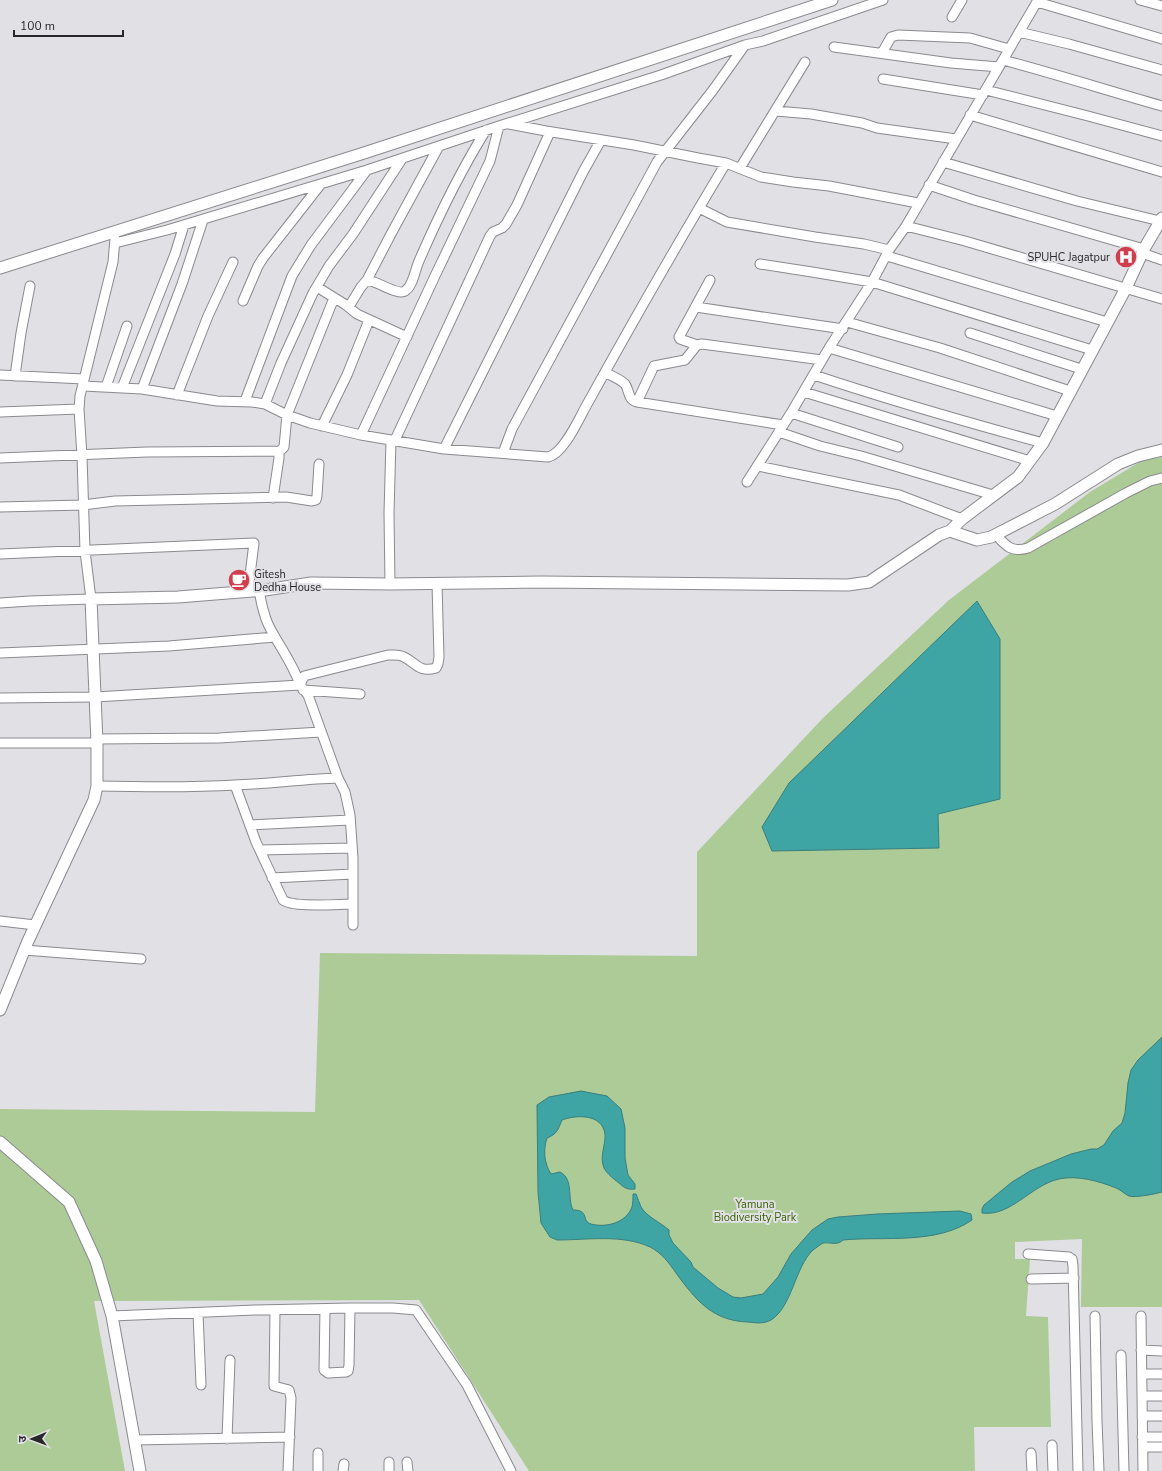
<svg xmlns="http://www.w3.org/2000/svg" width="1162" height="1471" font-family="'Nunito Sans','Noto Sans Devanagari',sans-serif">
	<rect width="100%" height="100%" fill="#e0e0e5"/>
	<!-- green -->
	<path fill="#adcb96" d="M1162,457V1307H1081L1082,1239L1015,1242V1259H1030L1026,1316L1048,1317L1051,1427H974L975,1471H529L419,1300L94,1301L125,1471H0V1109L315,1112L320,953L697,956V852L824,717L949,600L1090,492L1143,460Z"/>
	<!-- water -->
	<path fill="#3fa4a4" stroke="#387f7f" d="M977,601L1000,639V799L938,814L939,848L772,851L762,827L789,783Z
		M1162,1037V1192C1155,1194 1135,1198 1129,1196C1124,1194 1120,1189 1116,1188C1099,1181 1077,1175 1059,1179C1031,1185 1011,1217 982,1213V1209L984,1205L1012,1182L1030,1171L1071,1154L1091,1149H1097L1104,1145L1113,1131L1122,1123L1125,1113L1128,1083L1131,1070L1138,1060Z
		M581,1091L607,1096L621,1109L625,1128V1158L628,1175L635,1184V1189C628,1190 624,1188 619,1183C614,1179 607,1174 604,1168C599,1156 606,1145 605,1134C602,1113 575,1115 562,1120C558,1130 557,1134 547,1138C543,1150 544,1163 551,1174L560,1172C574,1179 567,1198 573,1210C590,1210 581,1221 591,1224C606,1228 626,1223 632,1207C633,1203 633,1198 633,1194H636C638,1198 639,1203 641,1207C647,1217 660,1222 669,1230V1235L673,1243L691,1262L693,1267L718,1288L733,1297L741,1298L763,1294L778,1277L791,1254L804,1239L812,1230L828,1219L838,1217L877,1214L960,1211L971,1214L972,1220C936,1245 884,1236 843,1240C837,1246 831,1242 823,1243C821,1244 816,1248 813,1250C795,1267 792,1307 771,1320C764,1324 756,1323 748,1322C712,1321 695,1299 676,1273C669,1263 662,1253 650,1247C622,1234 587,1240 557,1240L550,1237L541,1223L538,1192L537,1105L549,1097Z"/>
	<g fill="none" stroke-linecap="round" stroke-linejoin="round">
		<!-- minor casing -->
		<g stroke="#8a8a8f" stroke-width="11">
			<path id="minor" d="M1140,0L1162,6
				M1037,2L1162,39
				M952,17L962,0
				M1019,32L1069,44L1162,70
				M834,47L951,63L999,67
				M882,53L891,37L898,35L970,38L1009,49
				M1003,60C1056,74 1109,91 1162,106
				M883,79L983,95
				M986,90L1088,116L1162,136
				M776,111L811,114L862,123L877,128L956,139
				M970,115L1162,172
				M509,124L546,131L634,145L698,158L726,163L761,177L793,182L829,186L918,203
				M943,162L1077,201L1160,221
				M740,168L805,62
				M929,185L974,200L1144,249
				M699,208L727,222L815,237L864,244L889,250
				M906,226L965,241L1162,299
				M115,243L167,230L367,170L499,126L661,75L745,45L763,41L883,0
				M1142,253L1162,260
				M887,256L1107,322
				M760,264L812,272L872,282L1092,350
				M367,280L391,234L439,146
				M317,287L346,305H350L361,287L367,280C377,281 398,296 405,291C413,286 415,270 419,261C438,217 460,172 486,130
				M243,301L258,266L263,258L321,184
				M346,305L357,314L407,337
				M696,307L843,329
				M847,322L940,348L1070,391
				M970,333L1081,369
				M697,345L680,339L679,337L710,280
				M829,348L1057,416
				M605,372C611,376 620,379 625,384C630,391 627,399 637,402L783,425
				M0,375L84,379
				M814,375C889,400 966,422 1043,443
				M15,376L21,333L30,286
				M83,386L142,389L217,401L252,402L265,404L287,415L310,423L361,435L444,449L548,457C563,454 578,421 585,408C631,325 677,244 726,163
				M106,387L127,326
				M122,388L175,254L184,225
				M142,389L182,284L203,220
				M804,392L1030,461
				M177,395L208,316L233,262
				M245,401L292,276L311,245L367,170
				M637,402L654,366L685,360L697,345L702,344L822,360
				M265,404L281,363L313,293L329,266L353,234L402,159
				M0,412L79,409
				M791,413L898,447
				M322,426L347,375L369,320
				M779,432L820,446L861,456L993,495
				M361,435L434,278L490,161L499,126
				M395,440L490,236L493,232L502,228L506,224L517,205L550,132
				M444,449L583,172L601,140
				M503,453L512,429L657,162L713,90L745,45
				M0,458L147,452L280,451L284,447L287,415L334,298
				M758,466L899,495L962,519
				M747,482L791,413L829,348L872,282L889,250L906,226L1038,0
				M273,498L279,458V452L280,451
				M0,507L83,505L115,501L286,497L312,501L316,500L317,496L319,464
				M996,535C1006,546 1012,553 1028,548L1126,493L1150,481L1162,478
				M0,554L254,543L248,591
				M390,584L389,513L391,440
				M259,590C261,602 263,613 268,624C278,645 293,663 300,685
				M0,603L30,601L91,599L85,551L82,456L79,409L80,396L113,262L115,239
				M0,653L169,646L275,637
				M300,685L304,676L388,655C393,655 399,654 404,657C416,663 419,673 436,668L438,664L439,657L437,584
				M303,690L360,694
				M0,698L95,697L300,685L308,695L338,778L345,792L350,815L353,858V925
				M96,739L219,738L321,732
				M0,743H97
				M235,785L256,842L283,900C293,908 338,904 353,904
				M97,786C142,787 188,788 234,785C269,784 303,779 338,778
				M250,825L350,820
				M260,850L352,848
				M272,878L353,874
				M0,921L35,925
				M24,950L141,959
				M1028,1254L1069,1257L1072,1259L1073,1266L1078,1471
				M1031,1279L1074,1278
				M325,1309L324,1370L328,1373L346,1372L348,1371L349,1365L350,1308
				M275,1310L274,1386L289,1390L291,1398L288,1471
				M198,1313L201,1385
				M112,1316L255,1310L350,1308H393L416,1310L467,1385L511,1471
				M1095,1316L1097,1421L1099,1471
				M1141,1316L1143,1471
				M1141,1350L1162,1351
				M1121,1355L1124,1471
				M1142,1374H1162
				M1142,1396H1162
				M1142,1416H1162
				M1142,1437H1162
				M227,1439L230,1360
				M134,1440L290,1437
				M1052,1445L1053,1471
				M1143,1447H1162
				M318,1453V1471
				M1031,1453L1032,1471
				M389,1462V1471
				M407,1462L408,1471
				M343,1471L344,1464"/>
		</g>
		<!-- tertiary casing -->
		<g stroke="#8a8a8f" stroke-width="13">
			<path id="tertiary" d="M0,268L364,153L832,0
				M950,531L962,519L1018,477L1043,443L1126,288L1144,249L1162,218
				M0,1010L28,941L94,800L97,786V743L91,599L178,597L265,590L311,583L390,584L541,582L848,585L869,582L939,535L950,531L977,540L991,537L1055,504L1118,464L1138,456L1162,450
				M0,1142L69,1202L96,1261L112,1316L140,1471"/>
		</g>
		<!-- minor -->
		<use href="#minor" stroke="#fff" stroke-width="9"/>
		<!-- tertiary -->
		<use href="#tertiary" stroke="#fff" stroke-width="11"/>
	</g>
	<!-- icons -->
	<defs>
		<g id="hospital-disc" transform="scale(1.15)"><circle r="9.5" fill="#cf3f4f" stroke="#e0e0e5"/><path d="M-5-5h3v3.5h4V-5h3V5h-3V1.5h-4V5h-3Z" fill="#fff"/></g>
		<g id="cafe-disc" transform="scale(1.15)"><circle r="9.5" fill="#cf3f4f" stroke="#e0e0e5"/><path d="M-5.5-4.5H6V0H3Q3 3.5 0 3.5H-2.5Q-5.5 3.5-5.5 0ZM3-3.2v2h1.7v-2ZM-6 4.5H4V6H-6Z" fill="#fff"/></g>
	</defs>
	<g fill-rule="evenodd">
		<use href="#hospital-disc" x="1126" y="257"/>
		<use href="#cafe-disc" x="239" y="580"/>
	</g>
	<g text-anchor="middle" stroke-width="4" stroke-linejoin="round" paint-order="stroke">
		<!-- poi labels -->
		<g font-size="11" fill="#28282a" stroke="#e0e0e5" text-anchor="end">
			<text x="1110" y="261">SPUHC Jagatpur</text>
			<text x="254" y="578" text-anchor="start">Gitesh<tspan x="254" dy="13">Dedha House</tspan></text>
		</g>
		<!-- park labels -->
		<g font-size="11" fill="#3b6306" stroke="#e0e0e5">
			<text x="755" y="1208">Yamuna<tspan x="755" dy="13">Biodiversity Park</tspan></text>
		</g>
	</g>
	<!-- north arrow -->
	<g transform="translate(32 1439) rotate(269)" stroke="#e0e0e5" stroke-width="3" paint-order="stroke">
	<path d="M0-3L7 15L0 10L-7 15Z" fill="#28282a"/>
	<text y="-6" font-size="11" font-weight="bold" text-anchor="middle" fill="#28282a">उ</text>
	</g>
	<!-- scale -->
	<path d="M14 30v6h109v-6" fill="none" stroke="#28282a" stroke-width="2"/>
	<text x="20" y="30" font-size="12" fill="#28282a" stroke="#e0e0e5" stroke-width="3" paint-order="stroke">100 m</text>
</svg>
